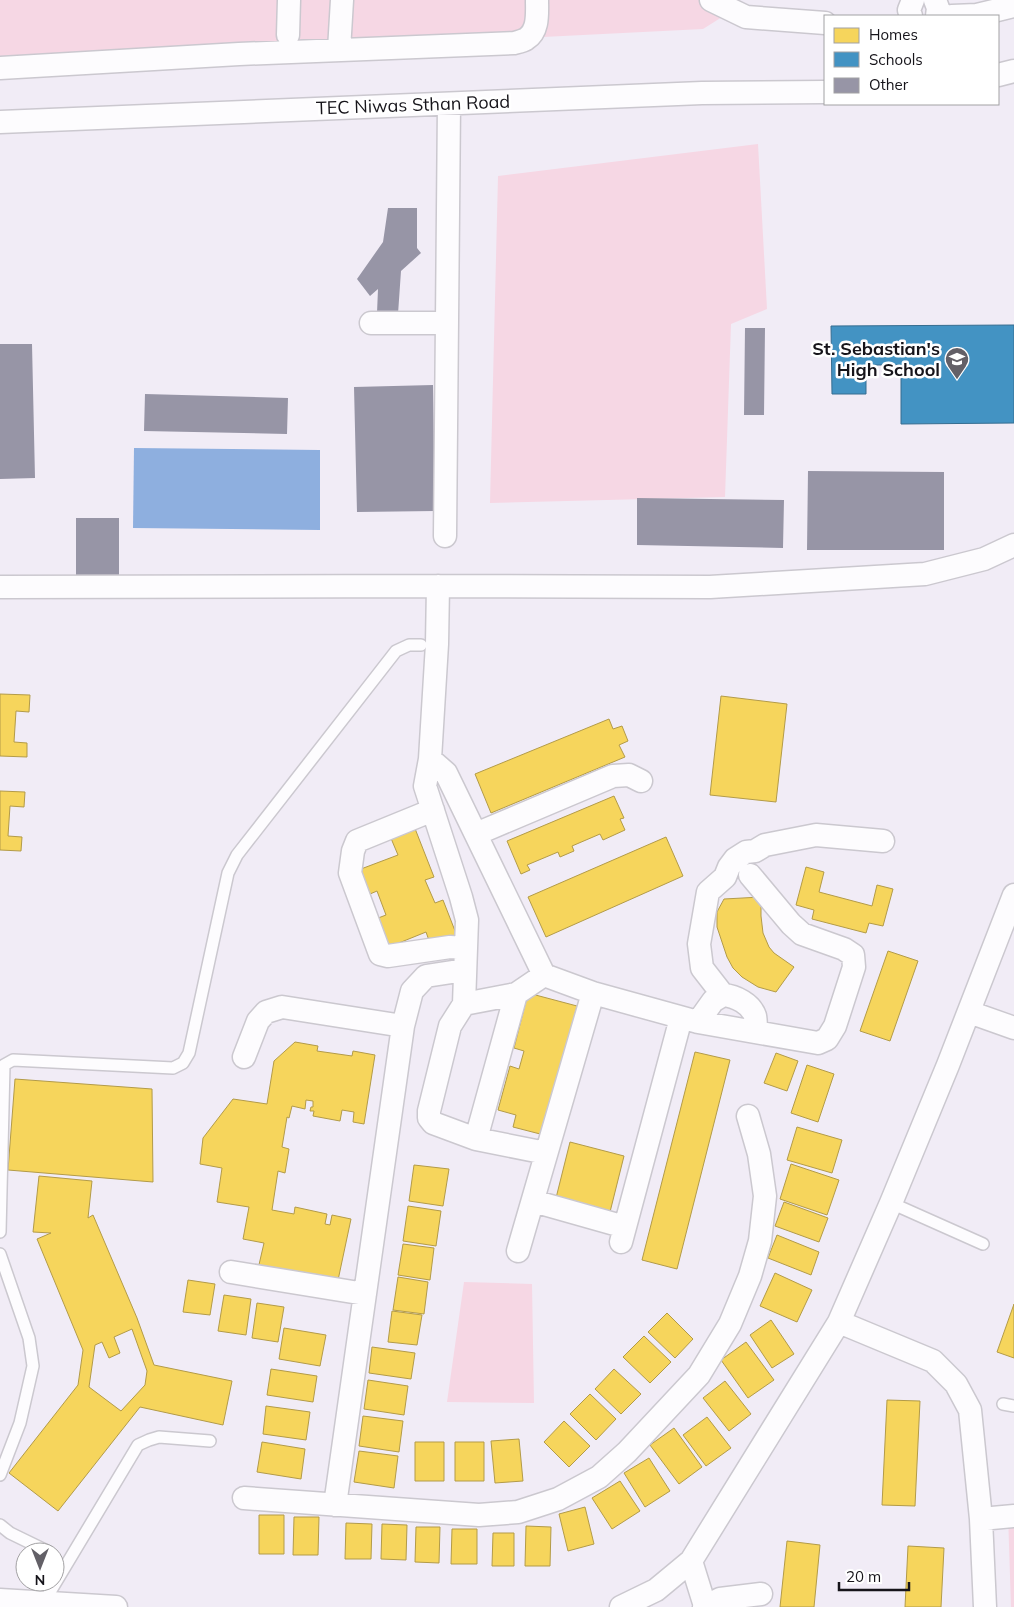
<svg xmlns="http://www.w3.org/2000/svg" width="1014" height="1607" font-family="Mulish,sans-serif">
	<rect width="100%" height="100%" fill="#f1ecf6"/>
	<!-- green -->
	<path fill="#f6d7e4" d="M0,0H722L730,12L703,29L0,64Z
		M758,144L767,309L731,324L725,497L490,503L498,176Z
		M464,1282L532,1284L534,1403L447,1402Z
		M1008,1514H1014V1607H1011Z"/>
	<!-- water -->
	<path fill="#8eafdf" d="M134,448L320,450V530L133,528Z"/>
	<!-- homes -->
	<path fill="#f6d55c" stroke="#b39b48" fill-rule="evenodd" d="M0,694L30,695L29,712L16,711L14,742L27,743V757L0,756Z
		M721,696L787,704L776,802L710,795Z
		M609,719L613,729L622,726L628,741L619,745L625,757L491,813L475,774Z
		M0,791L25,792L24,807L10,806L8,836L22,837L21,851L0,850Z
		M614,796L624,818L620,819L625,830L603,840L600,834L572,846L574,851L560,857L558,852L527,865L530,870L521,874L507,841Z
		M414,826L434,877L425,880L435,903L443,900L457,936L431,946L426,932L384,949L373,920L386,915L377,891L363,897L353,872L398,855L390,836Z
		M666,837L683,876L546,937L528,897Z
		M806,867L824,872L819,892L872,906L877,885L893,889L883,926L869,923L866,933L812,919L814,910L796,905Z
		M761,897V916L763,933L769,947L774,953L794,967L776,992L758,987L742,977L733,968L727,957L717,927V912L724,899Z
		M888,951L918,961L890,1041L860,1031Z
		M528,993L577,1006L544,1135L513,1127L516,1115L498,1110L510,1066L519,1069L524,1051L514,1048Z
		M295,1042L318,1046L317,1051L352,1056L353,1051L375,1055L364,1124L353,1122L354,1112L342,1110L340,1121L313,1116L314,1111H310L311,1107H313V1101L306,1100L305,1109L292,1106L289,1118L287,1117L282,1147L289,1149L285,1173L278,1171L272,1210L294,1214L295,1207L327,1214L325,1224L330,1225L332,1215L351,1219L337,1285L258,1269L264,1243L243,1239L249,1207L217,1202L222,1168L200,1164L203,1138L233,1099L267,1104L274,1061Z
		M695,1052L730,1060L677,1269L642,1260Z
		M776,1053L798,1061L787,1091L764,1083Z
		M807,1065L834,1074L818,1122L791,1113Z
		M15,1079L152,1089L153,1182L8,1170Z
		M797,1127L842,1140L832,1173L787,1160Z
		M570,1142L624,1156L609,1216L555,1202Z
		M791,1164L839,1180L827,1215L780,1199Z
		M414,1165L449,1169L443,1206L409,1201Z
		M39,1176L92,1181L88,1218L93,1215L137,1318L154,1365L232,1381L223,1425L140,1407L58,1511L9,1473L78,1385L83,1350L37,1239L51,1233L33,1232ZM132,1329L147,1371L145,1385L121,1411L89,1387L95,1345L102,1342L109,1358L120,1353L114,1337Z
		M784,1202L828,1218L819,1242L775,1226Z
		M408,1206L441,1211L436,1246L403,1241Z
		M777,1235L819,1252L811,1275L768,1258Z
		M403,1244L434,1248L430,1280L398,1275Z
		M775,1273L812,1290L797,1322L760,1306Z
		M398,1277L428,1282L424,1314L393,1310Z
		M188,1280L215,1284L210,1315L183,1312Z
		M224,1295L251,1299L246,1335L218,1331Z
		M257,1303L284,1307L278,1342L252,1338Z
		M1014,1304V1358L997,1352Z
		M392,1311L422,1315L417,1345L388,1342Z
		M667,1313L693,1339L675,1358L648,1332Z
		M771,1320L794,1354L772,1368L750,1335Z
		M284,1328L326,1335L320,1366L279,1359Z
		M644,1336L671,1362L650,1383L623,1357Z
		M746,1342L774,1380L748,1398L721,1360Z
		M372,1347L415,1353L411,1379L369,1373Z
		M271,1369L317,1376L313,1402L267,1395Z
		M614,1369L641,1394L621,1414L595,1389Z
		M368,1380L408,1386L404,1415L364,1409Z
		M725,1381L751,1414L729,1431L703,1398Z
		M590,1394L616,1419L596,1440L570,1414Z
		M887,1400L920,1401L915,1506L882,1505Z
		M266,1406L310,1412L306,1440L263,1434Z
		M363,1416L403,1421L399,1452L359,1446Z
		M707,1417L731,1448L706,1466L683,1435Z
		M564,1421L590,1446L569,1467L544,1442Z
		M674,1428L702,1467L679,1484L650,1445Z
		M519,1439L523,1481L495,1483L491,1441Z
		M262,1442L305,1449L301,1479L257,1472Z
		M415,1442H444V1481H415Z
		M455,1442H484V1481H455Z
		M359,1451L398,1456L394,1488L354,1482Z
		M649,1458L670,1491L645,1507L624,1473Z
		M620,1481L640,1511L612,1529L592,1498Z
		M585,1507L594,1544L568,1551L559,1514Z
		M259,1515H284V1554H259Z
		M294,1517H319L318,1555H293Z
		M346,1523L372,1524L371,1559H345Z
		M382,1524L407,1525L406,1560L381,1559Z
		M526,1526L551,1527L550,1566H525Z
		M416,1527H440L439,1563L415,1562Z
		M452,1529H477V1564H451Z
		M493,1533H514V1566H492Z
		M787,1541L820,1545L814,1607H780Z
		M908,1546L944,1548L941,1607H905Z"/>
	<!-- schools -->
	<path fill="#4393c3" stroke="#366d90" d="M1014,325V423L901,424V365H866V394H832L831,326Z"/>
	<!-- building -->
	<path fill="#9795a6" d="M388,208H417V248L421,253L401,271L398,314L377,313L378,289L370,296L357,279L383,242Z
		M745,328H765L764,415H744Z
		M0,344H32L35,478L0,479Z
		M433,385L435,511L357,512L354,387Z
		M145,394L288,398L287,434L144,431Z
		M808,471L944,472V550H807Z
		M637,498L784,500L783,548L637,545Z
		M76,518H119V579H76Z"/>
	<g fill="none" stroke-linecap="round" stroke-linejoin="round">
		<!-- service casing -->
		<g stroke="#cbc8cf" stroke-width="14">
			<path id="service" d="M891,1203L983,1244
				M0,1232L4,1065L13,1060L173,1068L183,1063L189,1053L228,873L237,855L396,651L409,645H421
				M0,1254L29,1338L33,1366L20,1423L0,1475
				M1003,1404L1014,1406
				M0,1525L10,1533L49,1552
				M44,1602L138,1445L149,1440L159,1437L210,1441"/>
		</g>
		<!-- minor casing -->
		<g stroke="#cbc8cf" stroke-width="25">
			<path id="minor" d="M711,0L746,17L825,23
				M935,0L938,8L937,16
				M911,16L909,10L913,0
				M952,16L977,15L1014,6
				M288,35L289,0
				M339,50L342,0
				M0,68L239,54L514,43C518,42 523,41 526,39C539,31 537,13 537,0
				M998,75L1014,71
				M0,122L702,93L825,92
				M371,323H447
				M445,536L449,104
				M438,586L437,644L430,759L425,786L461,897L467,920L464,1004L516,994L544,975L593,993L698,1022L818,1043L827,1039L835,1026L854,967L853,955L844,949L802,934L791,924L750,875
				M0,587L438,586L710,587L925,574L984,559L1014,545
				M430,759L446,773L544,975
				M433,810L357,841L353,851L350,873L380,954L388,956L450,947L466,948
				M476,834L613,776L629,775L641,781
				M516,994L476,1139L546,1153
				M723,995C736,996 751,1004 755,1016C756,1021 756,1027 756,1032
				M464,1004L450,1026L429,1111V1118L433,1123L476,1139
				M969,1012L1014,1028
				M698,1022L713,1001L723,995L702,968L699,944L708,892L725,877L729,867L735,859L746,852L755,851L765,845L816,835L883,841
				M244,1057L258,1021L266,1012L282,1007L403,1026L412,991L426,976L465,970
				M533,1201L625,1227
				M621,1242L681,1018
				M518,1251L593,993
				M231,1272L365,1294
				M839,1322L933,1361L956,1384L970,1410L981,1519L985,1607
				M244,1498L479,1515L518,1512L558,1499L599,1477L627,1452L699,1375L730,1324L750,1276L760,1241L765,1196L759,1154L748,1116
				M335,1505L403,1026
				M981,1519L1014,1516
				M691,1561L705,1606
				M0,1600L116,1607
				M621,1607L656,1590L691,1561L839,1322L891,1203L948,1065L1014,895
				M704,1607L720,1599L761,1594"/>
		</g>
		<!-- service -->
		<use href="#service" stroke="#fdfcfe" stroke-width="11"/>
		<!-- minor -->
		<use href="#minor" stroke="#fdfcfe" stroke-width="22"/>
	</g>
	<!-- icons -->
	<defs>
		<g id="school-pin" transform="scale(1.25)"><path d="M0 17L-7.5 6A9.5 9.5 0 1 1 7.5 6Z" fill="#636067" stroke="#fff"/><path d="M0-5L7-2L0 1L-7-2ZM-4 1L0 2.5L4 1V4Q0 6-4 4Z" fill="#fff"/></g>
	</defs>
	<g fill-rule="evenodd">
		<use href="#school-pin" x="957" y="359"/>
	</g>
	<g text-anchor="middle" stroke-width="5" stroke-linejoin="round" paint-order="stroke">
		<!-- street labels -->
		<g font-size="18" fill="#16141a" stroke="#fff">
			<text transform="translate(413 105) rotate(-2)" y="6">TEC Niwas Sthan Road</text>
		</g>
		<!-- poi labels -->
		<g font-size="18" font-weight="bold" fill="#16141a" stroke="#fff" text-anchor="end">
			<text x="940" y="355">St. Sebastian's<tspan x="940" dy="21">High School</tspan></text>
		</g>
	</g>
	<!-- legend -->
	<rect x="824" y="15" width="175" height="90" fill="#ffffff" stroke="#a2a1a3"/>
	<rect x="834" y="28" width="25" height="15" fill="#f6d55c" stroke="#a2a1a3"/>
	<text x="869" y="40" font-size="15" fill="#16141a">Homes</text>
	<rect x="834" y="52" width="25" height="15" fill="#4393c3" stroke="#a2a1a3"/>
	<text x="869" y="65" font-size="15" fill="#16141a">Schools</text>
	<rect x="834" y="78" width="25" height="15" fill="#9795a6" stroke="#a2a1a3"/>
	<text x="869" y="90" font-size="15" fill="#16141a">Other</text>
	<!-- north arrow -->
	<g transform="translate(40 1567) rotate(180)"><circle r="24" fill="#ffffff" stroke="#a2a1a3"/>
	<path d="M0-4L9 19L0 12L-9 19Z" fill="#636067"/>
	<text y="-8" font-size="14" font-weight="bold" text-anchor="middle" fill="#16141a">N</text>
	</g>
	<!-- scale -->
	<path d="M839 1582v8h70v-8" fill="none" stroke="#16141a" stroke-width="2.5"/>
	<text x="846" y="1582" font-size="15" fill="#16141a" stroke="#ffffff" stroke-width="4" paint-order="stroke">20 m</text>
</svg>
